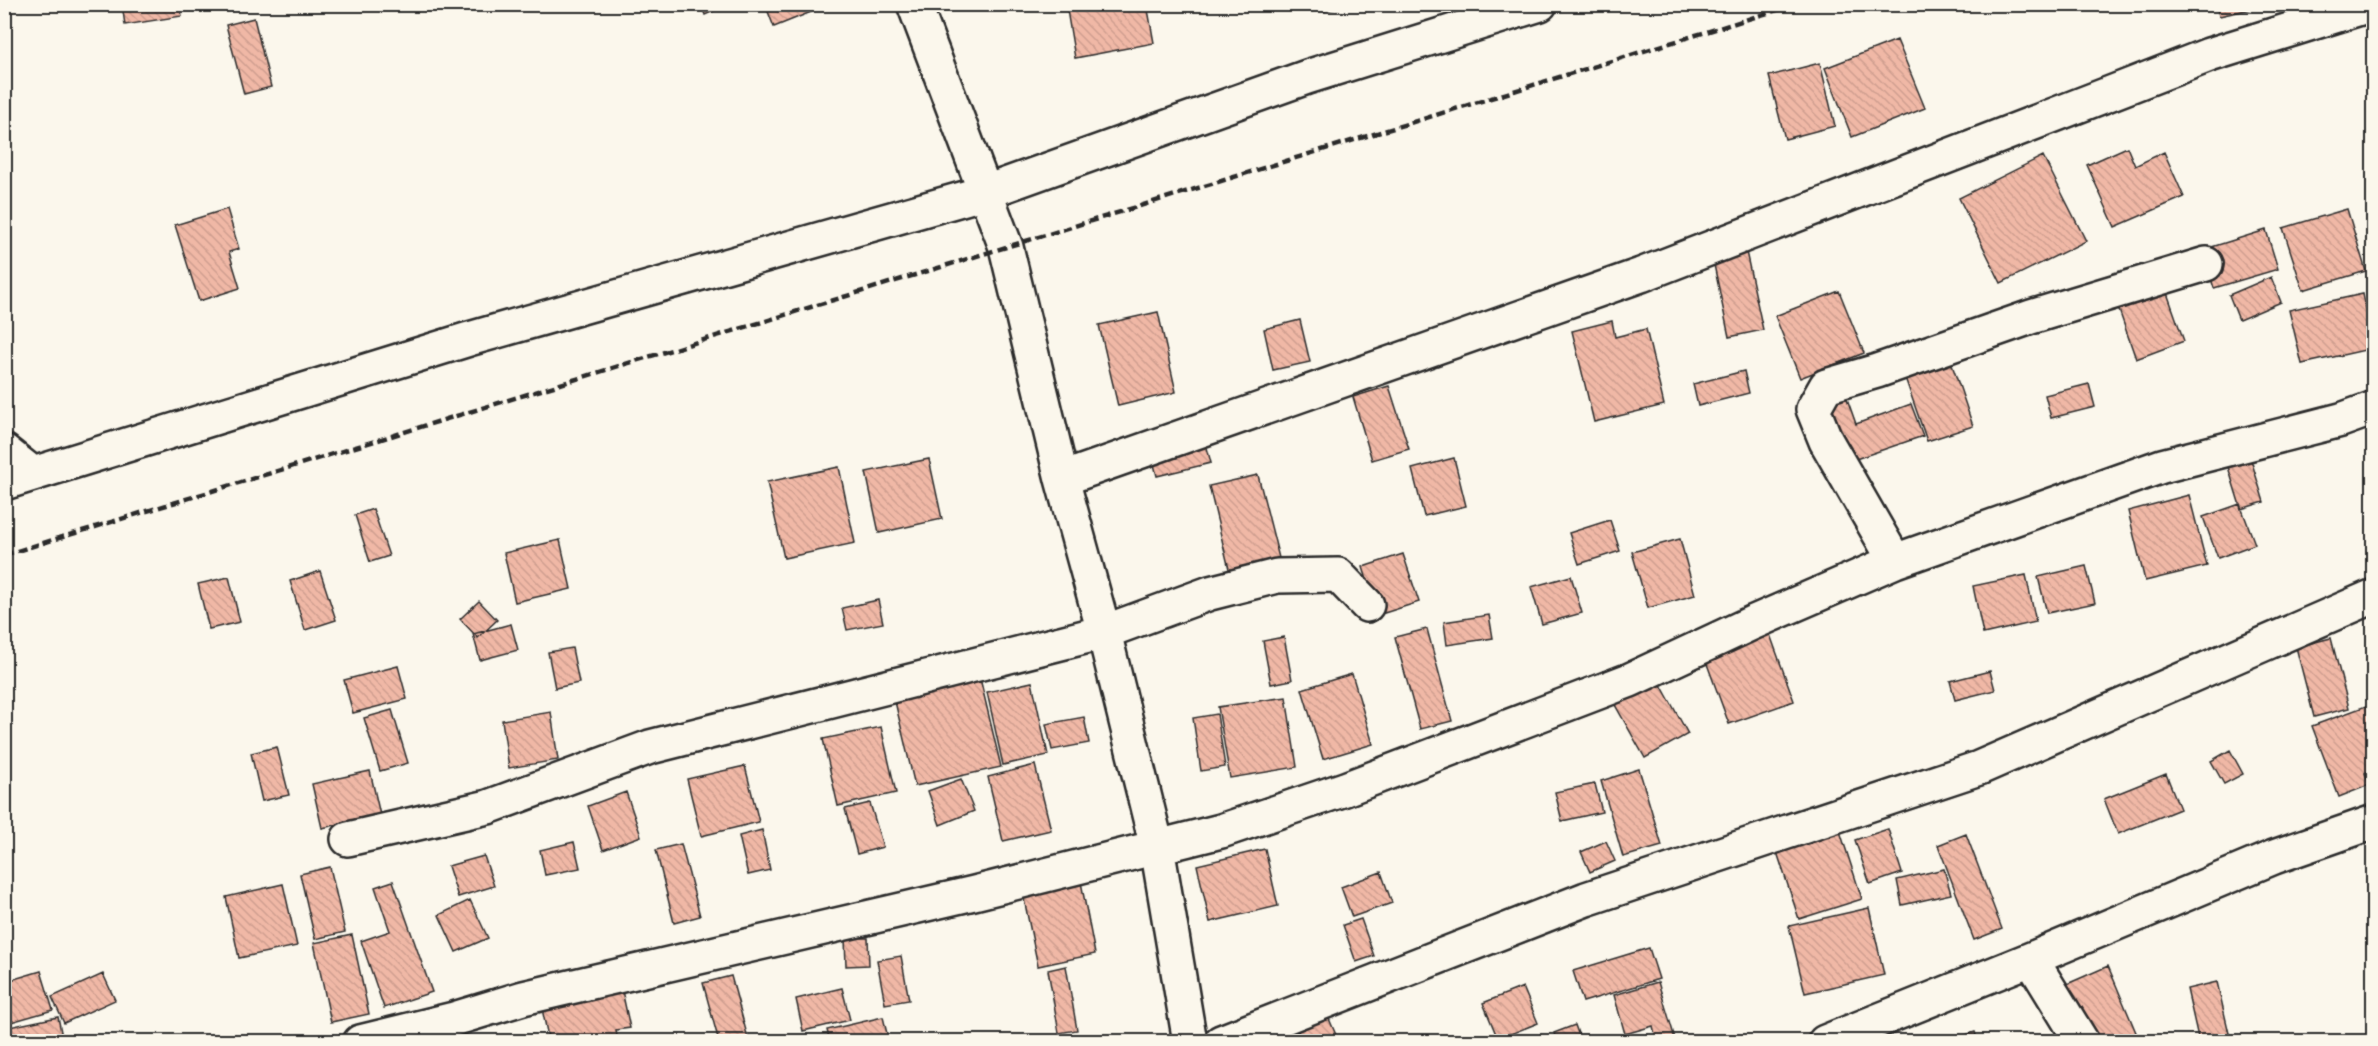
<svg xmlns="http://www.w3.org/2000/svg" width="2378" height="1046" font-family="Dekko,sans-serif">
	<defs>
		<pattern id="building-back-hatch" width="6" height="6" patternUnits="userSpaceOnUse" patternTransform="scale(1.5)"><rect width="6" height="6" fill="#f0b8a6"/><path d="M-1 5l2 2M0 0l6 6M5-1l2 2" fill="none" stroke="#ce9e8f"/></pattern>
	</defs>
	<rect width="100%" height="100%" fill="#fbf7ec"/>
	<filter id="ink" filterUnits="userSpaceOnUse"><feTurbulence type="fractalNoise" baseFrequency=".0167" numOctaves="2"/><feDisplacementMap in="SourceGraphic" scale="12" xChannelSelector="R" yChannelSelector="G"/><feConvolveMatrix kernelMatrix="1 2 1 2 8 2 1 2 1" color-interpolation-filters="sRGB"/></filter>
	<g filter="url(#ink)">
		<!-- building -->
		<path fill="url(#building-back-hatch)" stroke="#2b2b2b" stroke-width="1.5" d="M122,4H180L182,16L125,25Z
			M701,4H729L705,15Z
			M765,4H831L774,27Z
			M1066,4H1147L1154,43L1075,58Z
			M1323,4H1353L1324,11Z
			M2216,4H2274L2219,16Z
			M254,18L271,87L244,94L226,25Z
			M1897,40L1925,108L1852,137L1825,68Z
			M1820,63L1835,126L1785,139L1769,76Z
			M2127,147L2135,166L2164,152L2184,197L2115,227L2087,165Z
			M2043,156L2086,241L2001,283L1959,198Z
			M227,209L239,249L229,252L240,288L199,301L175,225Z
			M2347,209L2366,271L2303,290L2283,228Z
			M2266,230L2278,269L2214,288L2202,250Z
			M1745,247L1763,330L1729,337L1712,255Z
			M2271,277L2281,302L2239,320L2229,295Z
			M1839,291L1864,353L1800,378L1775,316Z
			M2167,293L2184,341L2136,359L2119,310Z
			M2363,294L2374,348L2302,364L2289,310Z
			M1158,312L1176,392L1118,406L1099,325Z
			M1300,320L1310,362L1273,370L1264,329Z
			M1612,321L1615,337L1646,329L1664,405L1594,422L1572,331Z
			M1947,350L1973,426L1927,441L1901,366Z
			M1744,371L1749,393L1698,406L1693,384Z
			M2089,384L2095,407L2051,418L2045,395Z
			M1389,386L1409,449L1372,460L1353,397Z
			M1845,393L1856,424L1911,404L1923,436L1847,462L1825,400Z
			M1205,440L1211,463L1157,476L1151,453Z
			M2248,450L2264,502L2241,509L2225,457Z
			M1454,458L1466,506L1424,516L1412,469Z
			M929,459L942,519L879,533L866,472Z
			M839,467L855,543L784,558L767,482Z
			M1258,475L1280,562L1230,573L1209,486Z
			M2189,495L2207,566L2145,581L2128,511Z
			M2240,504L2255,544L2218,558L2203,517Z
			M373,509L389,556L370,562L355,515Z
			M1610,520L1620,551L1579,564L1569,533Z
			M1680,539L1695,595L1648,608L1632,552Z
			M560,540L571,589L515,602L504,553Z
			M1403,554L1419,602L1378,615L1363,567Z
			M2086,566L2095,603L2047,613L2038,577Z
			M320,571L336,620L305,630L290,581Z
			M2026,575L2036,622L1983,634L1973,586Z
			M1571,576L1582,613L1542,624L1531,587Z
			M229,577L240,622L209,629L198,584Z
			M878,600L883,623L847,630L842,608Z
			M479,601L497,620L478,638L460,619Z
			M1489,615L1493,638L1447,645L1444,622Z
			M511,624L518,650L480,660L473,634Z
			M1427,629L1452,721L1420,729L1395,637Z
			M1768,629L1794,701L1729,724L1703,653Z
			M1284,637L1292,680L1271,684L1263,641Z
			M2331,638L2349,708L2314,717L2296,647Z
			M572,648L579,683L555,688L548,652Z
			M398,666L407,699L353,713L344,680Z
			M1990,671L1995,690L1955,700L1950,681Z
			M1654,672L1688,734L1645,758L1610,696Z
			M979,674L1001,767L915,786L893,693Z
			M1352,674L1373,744L1323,759L1302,689Z
			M1032,682L1048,755L1003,765L987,692Z
			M1286,697L1297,767L1230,778L1218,707Z
			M2374,703V770L2365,773L2369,785L2339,797L2312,726Z
			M392,710L408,763L380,771L364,718Z
			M551,712L558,760L509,768L502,720Z
			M1217,714L1225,767L1201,771L1193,718Z
			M1084,717L1089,743L1052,750L1046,724Z
			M881,727L896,793L838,806L823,739Z
			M277,747L289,795L262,801L251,753Z
			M2230,750L2243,774L2224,784L2211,761Z
			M1035,765L1051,830L1003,841L988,777Z
			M745,766L759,822L701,836L687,779Z
			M1639,769L1662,846L1623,857L1601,781Z
			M370,771L380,815L322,828L312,784Z
			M2166,774L2180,809L2118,834L2104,799Z
			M961,779L974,811L940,825L928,791Z
			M1595,784L1602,812L1562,821L1555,792Z
			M626,792L641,836L603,850L588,806Z
			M870,803L883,847L857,854L845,809Z
			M1838,825L1862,899L1799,919L1775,846Z
			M1888,829L1902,873L1870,884L1855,840Z
			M762,830L770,870L748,875L739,836Z
			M1966,834L2002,929L1974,940L1938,845Z
			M1606,841L1615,861L1590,872L1581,852Z
			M574,842L580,868L545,875L540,850Z
			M681,844L700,916L674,923L656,850Z
			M1265,849L1278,906L1210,922L1197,865Z
			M484,856L494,886L458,897L448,866Z
			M330,867L345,932L315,939L300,874Z
			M1944,869L1951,894L1902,905L1897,880Z
			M1381,872L1392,903L1352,917L1341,887Z
			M393,881L432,992L384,1008L361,941L390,931L375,887Z
			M1081,882L1095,954L1038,966L1023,894Z
			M283,884L297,946L239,958L226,897Z
			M470,900L488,938L456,952L439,915Z
			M1869,908L1884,975L1805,993L1789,926Z
			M1361,919L1374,956L1356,962L1343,925Z
			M352,935L369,1014L331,1022L314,943Z
			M845,938H868L869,965L846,966Z
			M1649,948L1659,979L1583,1002L1573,971Z
			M901,956L909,1000L885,1004L877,960Z
			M1066,966L1077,1030L1059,1033L1048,970Z
			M2108,966L2140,1042H2081L2058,988Z
			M41,971L53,1010L4,1024V982Z
			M103,974L115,1000L64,1023L52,997Z
			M731,976L748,1038L719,1042L703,983Z
			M620,981L630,1028L616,1030L618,1042H549L540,999Z
			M1658,982L1676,1042H1657L1653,1026L1625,1034L1614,995Z
			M2217,982L2231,1042H2199L2187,989Z
			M1523,987L1538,1023L1498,1039L1483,1003Z
			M842,988L850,1020L803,1031L796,999Z
			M1327,1014L1339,1042H1302L1296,1027Z
			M58,1017L63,1042H4V1028Z
			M883,1017L889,1042H830L827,1030Z
			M1575,1025L1581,1042H1557L1554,1033Z
			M1975,1032L1978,1042H1944Z"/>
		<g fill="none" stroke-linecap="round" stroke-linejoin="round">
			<!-- street casing -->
			<g stroke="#2b2b2b" stroke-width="38">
				<path id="street" d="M914,4L1006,247L1062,479L1104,632L1157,847L1190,1042
					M4,451L33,474
					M1062,479L1641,275L2209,55L2373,4
					M4,483L469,339L986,192L1307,77L1540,4
					M1895,561L1826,441L1813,409L1826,386L1877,371L2031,317L2206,264
					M348,839L488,807L650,747L1104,632L1210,593L1277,576L1338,575L1367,605
					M2031,959L2082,1042
					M360,1042L454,1019L523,998L974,893L1221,831L1345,789L1630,680L1752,623L1895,561L2162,466L2341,420L2374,408
					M1221,1042L1586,899L1979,768L2374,596
					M1825,1042L2031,959L2274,857L2374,822"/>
			</g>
			<!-- street -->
			<use href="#street" stroke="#fbf7ec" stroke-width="33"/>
			<!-- rail -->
			<path stroke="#2b2b2b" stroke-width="4.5" stroke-dasharray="9 4.5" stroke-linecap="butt" d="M4,555L1797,4"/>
		</g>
	</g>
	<!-- margin -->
	<rect width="2378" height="1046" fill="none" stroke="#fbf7ec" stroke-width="24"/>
	<rect x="12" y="12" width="2354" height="1022" fill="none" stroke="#2b2b2b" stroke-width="2" filter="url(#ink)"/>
</svg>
